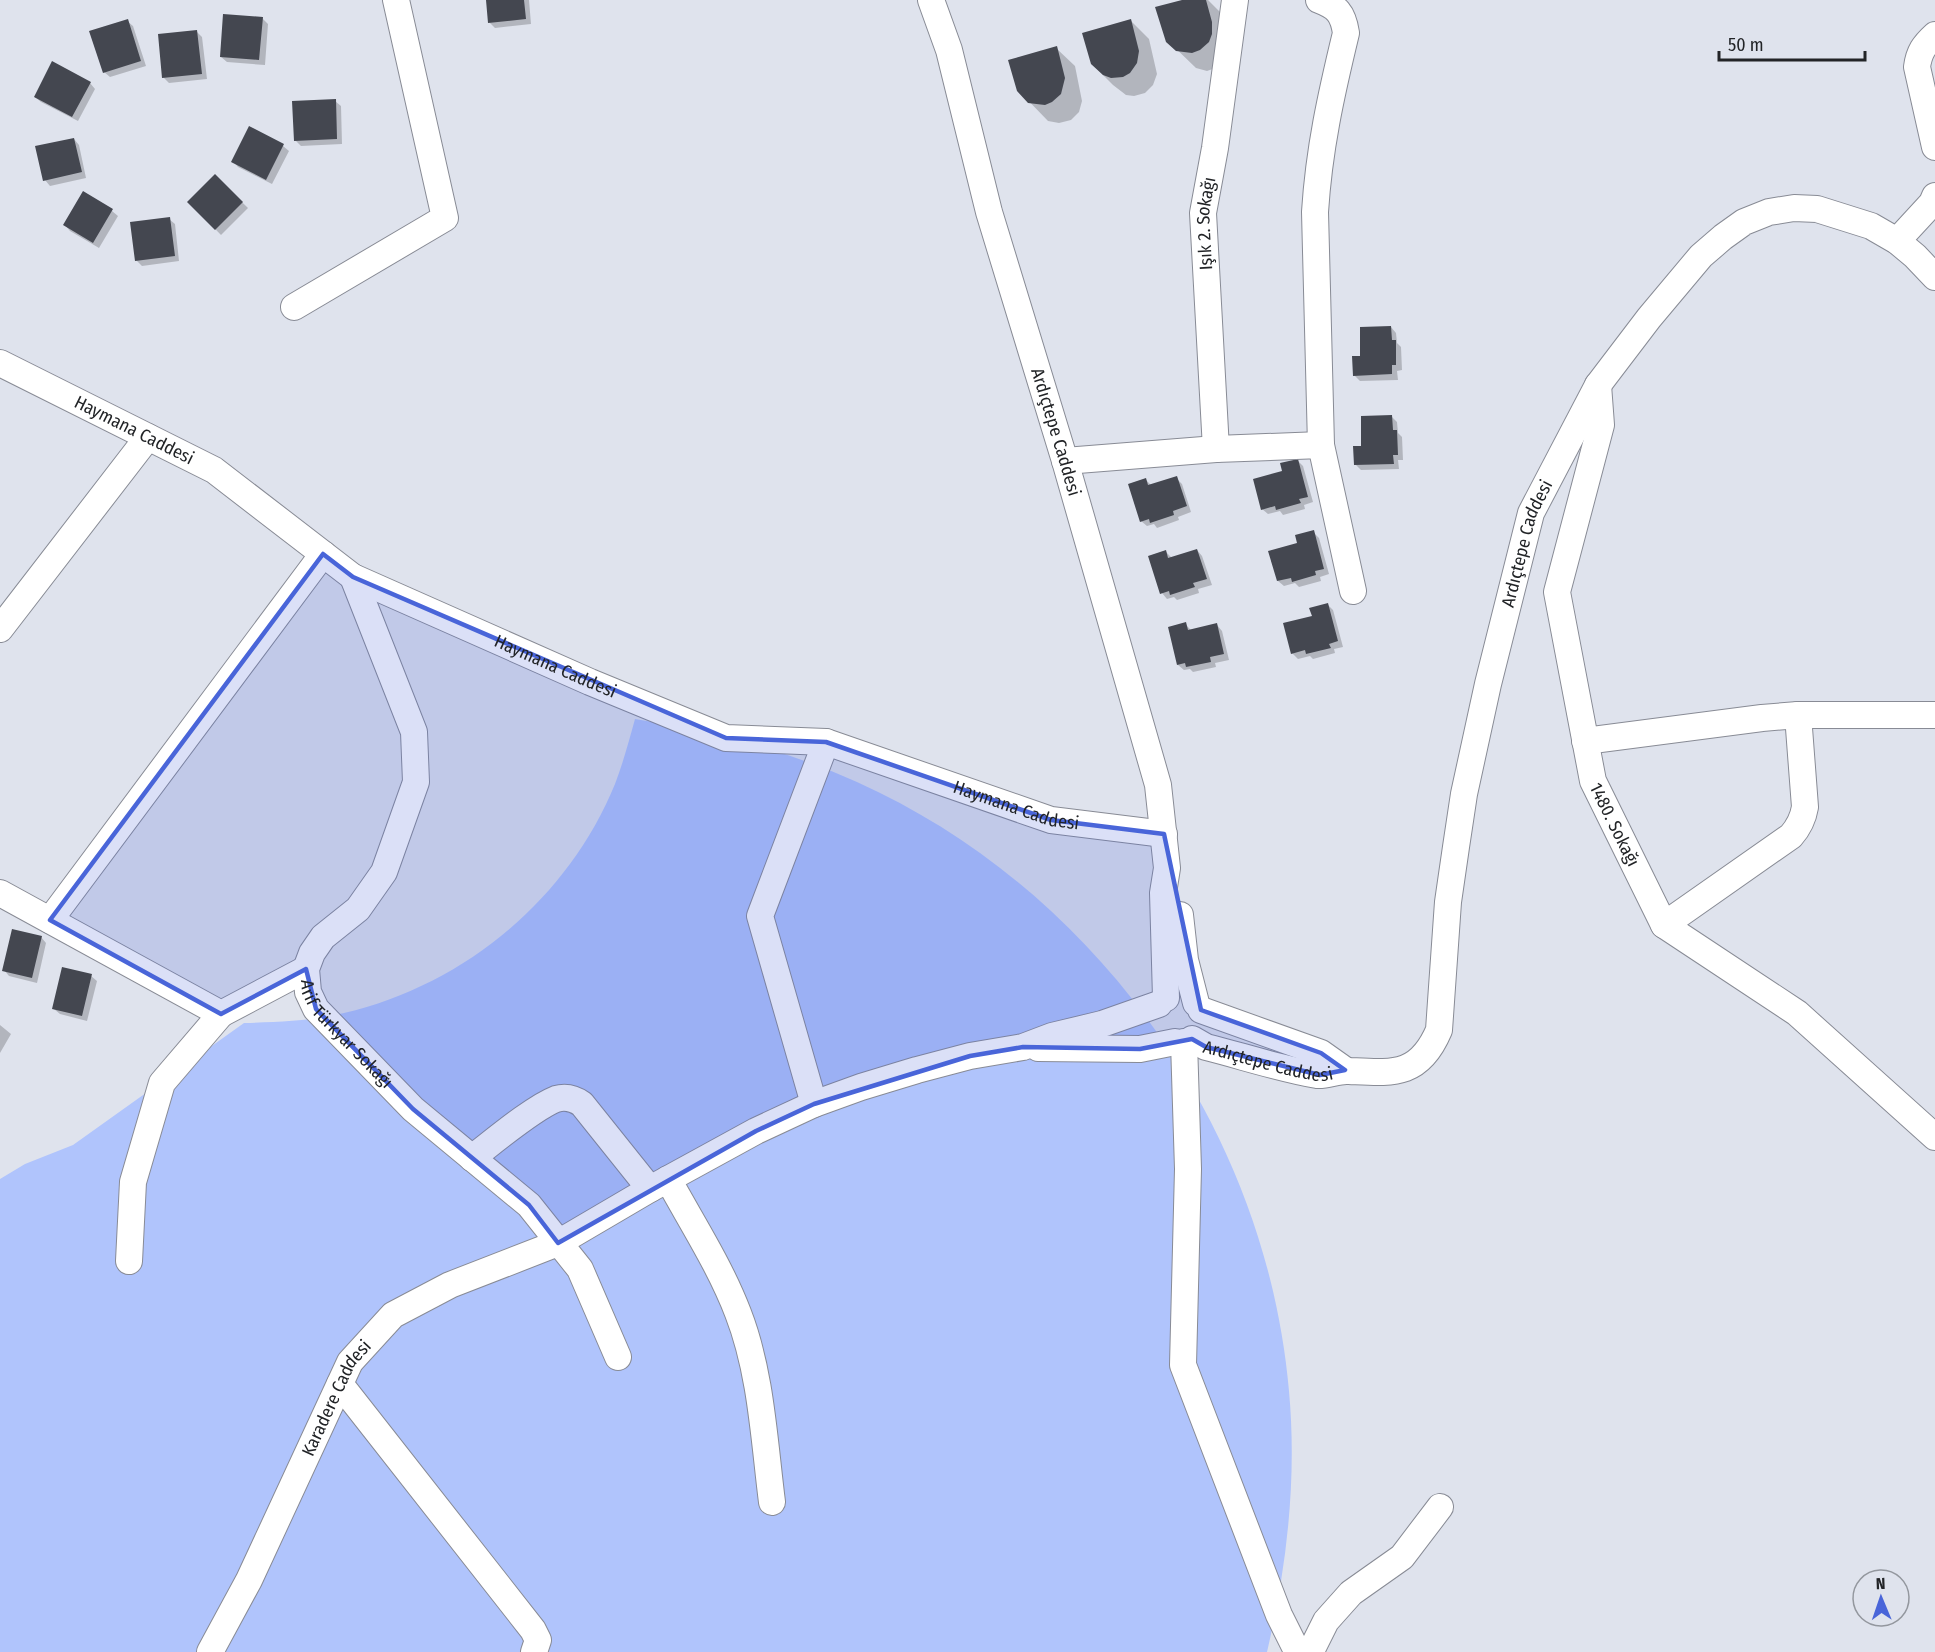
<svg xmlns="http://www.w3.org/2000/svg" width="1935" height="1652" font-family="'Fira Sans Condensed',sans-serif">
	<rect width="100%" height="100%" fill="#dfe3ed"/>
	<!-- green -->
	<path fill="#b0c4fc" d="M635,719C711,731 786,750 857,782C1097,890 1266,1129 1289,1391C1297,1479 1287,1566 1267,1652H0V1179L25,1164L73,1145L244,1023C278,1022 311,1021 344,1013C464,985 568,899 615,784C623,763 629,741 635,719Z"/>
	<!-- shadow -->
	<path fill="#0003" d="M487,0H529L531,24L495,28L489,22Z
		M1188,0H1208L1222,14L1221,66L1207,71L1196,68L1168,41Z
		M262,18L268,24L265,65L227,62L221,57Z
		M127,21L133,26L146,66L110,77L104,72Z
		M1131,21L1149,39L1157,74L1153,85L1145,93L1134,96L1126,95L1113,85L1095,67Z
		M197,32L202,37L207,79L169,83L163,77Z
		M1056,48L1075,66L1082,101L1079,112L1071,120L1059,123L1048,121L1018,90Z
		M90,83L95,89L78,121L41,102L35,97Z
		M335,101L341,106L342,144L301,146L295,140Z
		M250,128L283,146L289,151L272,184L238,167L233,161Z
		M74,139L79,145L86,178L50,186L45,180Z
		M215,176L248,208L221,235L189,202Z
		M83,194L112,211L118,216L99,248L70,231L65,225Z
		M169,219L175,224L179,261L142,266L136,260Z
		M1391,327L1396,333L1397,343L1401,347L1402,370L1397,371L1398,380L1360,381L1354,375L1362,358Z
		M1392,417L1397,422L1398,433L1402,437L1403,460H1398L1399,469L1361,470L1355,464Z
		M1297,460L1303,466L1313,502L1304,505L1305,509L1283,515L1280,511L1268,514L1262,509L1283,472Z
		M1176,478L1182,484L1191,512L1178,517L1179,520L1157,528L1154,524L1147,526L1141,521L1145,479L1152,486Z
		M1313,532L1319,538L1329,574L1320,577L1321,581L1299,587L1295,583L1284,586L1278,581L1299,544Z
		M1197,550L1202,556L1212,585L1198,589L1199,593L1177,600L1174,597L1167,599L1162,593L1166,552L1172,558Z
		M1328,605L1333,610L1343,647L1334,649L1335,653L1313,659L1310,656L1298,659L1292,653L1314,617Z
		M1185,624L1191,630L1217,625L1222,631L1229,660L1215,663L1216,667L1193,672L1190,669L1184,670L1178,665Z
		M41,937L46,943L37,983L9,976L4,970Z
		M91,976L97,981L87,1021L60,1014L54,1009Z
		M0,1025L11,1034L0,1053Z"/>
	<!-- building -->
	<path fill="#444750" d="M486,0H524L526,19L488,23Z
		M1182,0H1206L1212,22V34L1209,42L1200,50L1192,53L1176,51L1166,42L1155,7Z
		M223,14L263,17L259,60L220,57Z
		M128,19L141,61L103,73L89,31Z
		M1131,19L1139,51L1137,63L1130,73L1123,77L1111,78L1103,75L1091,64L1082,33Z
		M197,30L202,74L162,78L158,34Z
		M1057,46L1065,78L1061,94L1052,102L1045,105L1028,103L1017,91L1008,60Z
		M52,61L91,82L72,117L34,97Z
		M336,99L337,139L294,141L292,101Z
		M249,126L284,144L266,180L231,162Z
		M74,138L82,172L43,181L35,146Z
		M215,174L243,202L215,230L187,202Z
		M83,191L113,209L93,243L63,225Z
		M170,217L175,256L135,261L130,222Z
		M1391,326L1392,340H1396V365H1392V374L1353,376L1352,356H1360V327Z
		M1392,415L1393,430H1397L1398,455H1393L1394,464L1354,465L1353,446H1361V416Z
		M1298,459L1308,497L1299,499L1301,503L1276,510L1275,506L1261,510L1253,479L1282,471L1280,463Z
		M1177,476L1187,506L1173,511L1174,515L1150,523L1149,519L1140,522L1128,484L1146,478L1148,485Z
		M1314,530L1324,569L1315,571L1316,575L1292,582L1291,578L1277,581L1268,551L1297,543L1295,535Z
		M1197,549L1207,579L1193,583L1195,587L1170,595L1169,591L1160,594L1148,556L1166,550L1168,558Z
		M1328,603L1338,641L1329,644L1331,648L1306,654L1305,650L1291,654L1283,623L1312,616L1309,608Z
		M1186,622L1188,630L1217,623L1224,654L1210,657L1211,662L1186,667L1185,663L1177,665L1168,627Z
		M12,929L42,936L32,978L2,971Z
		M62,967L92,974L82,1016L52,1009Z"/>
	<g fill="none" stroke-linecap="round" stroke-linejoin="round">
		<!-- minor casing -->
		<g stroke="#888b95" stroke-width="28">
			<g id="minor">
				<path id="s1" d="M931,0L949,50L989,212L1065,461L1158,785L1167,868L1163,893L1166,998"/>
				<path d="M1319,0C1337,7 1343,13 1346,33C1331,95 1319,149 1315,212L1321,445"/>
				<path d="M1935,35C1924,45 1919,52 1917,67L1935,147"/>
				<path d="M1897,241L1932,203L1935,196"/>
				<path d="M294,307L445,218L396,0"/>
				<path id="s2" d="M0,363L214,470L353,577L590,682L726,738L826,742L1051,820L1164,834"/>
				<path id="s3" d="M1598,385L1601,425L1557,592L1593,781L1664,925L1797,1013L1935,1137"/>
				<path id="s4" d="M1216,449L1203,213L1215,148L1235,0"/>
				<path d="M1065,461L1216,449L1321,445L1353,591"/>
				<path id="s5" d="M353,577L414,732L416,782L384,872L358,909L323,937L312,953L306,969L308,992L316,1009L413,1109L529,1205L580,1269L618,1357"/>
				<path d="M0,629L148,437"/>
				<path d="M1585,741L1762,718L1798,715H1935"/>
				<path d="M0,893L221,1014L306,969"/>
				<path d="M1180,915L1185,960L1196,1003"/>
				<path d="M50,920L323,554"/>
				<path d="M1664,925L1791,836C1799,827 1803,819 1805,807L1798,715"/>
				<path d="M1201,1010L1321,1053L1345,1070"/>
				<path id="s6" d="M1192,1039L1206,1047C1242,1056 1281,1069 1317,1075C1327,1076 1338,1070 1349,1071C1393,1073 1419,1077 1439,1030L1448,902L1456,847L1464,794L1488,684L1531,513L1598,385L1649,318L1701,256L1723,237L1744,222L1769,212L1794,208L1817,209L1871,226L1897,241L1915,256L1935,277"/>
				<path d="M1184,1042L1188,1169L1183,1365L1279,1615L1296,1649L1303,1652"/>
				<path d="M1038,1048L1140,1049L1175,1042"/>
				<path d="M814,1104L760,916L826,742"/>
				<path d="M472,1158C493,1142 533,1108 556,1099C566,1096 575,1099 582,1104L650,1189"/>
				<path d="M668,1179C692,1223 720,1266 738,1313C761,1372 764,1439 772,1502"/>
				<path d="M129,1261L133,1182L162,1083L221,1014"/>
				<path d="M340,1384L533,1630L538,1640L534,1652"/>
				<path id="s7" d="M210,1652L249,1580L350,1362L393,1315L450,1285L558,1243L650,1189L756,1131L814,1104L861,1087L917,1070L970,1056L1023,1047L1052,1036L1102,1024L1159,1004"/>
				<path d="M1304,1652L1313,1647L1326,1621L1351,1593L1402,1557L1440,1507"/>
			</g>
		</g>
		<!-- minor -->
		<use href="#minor" stroke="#fff" stroke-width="26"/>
	</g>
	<!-- marked area -->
	<path fill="#4965d9" fill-opacity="0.2" stroke="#4965d9" stroke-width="4.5" stroke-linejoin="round" d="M323,554L353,577L726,738L826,742L1051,820L1164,834L1201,1010L1321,1053L1345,1070L1320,1075L1206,1047L1192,1039L1140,1049L1023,1047L970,1056L814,1104L756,1131L558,1243L529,1205L413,1109L316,1009L306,969L221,1014L50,920Z"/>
	<g text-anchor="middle" stroke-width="6" stroke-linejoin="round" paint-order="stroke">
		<!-- street labels -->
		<g font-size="18" fill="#222427" stroke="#dfe3ed">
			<text dy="6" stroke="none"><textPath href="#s4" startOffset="226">Işık 2. Sokağı</textPath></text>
			<text dy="6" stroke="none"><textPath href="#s2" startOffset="150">Haymana Caddesi</textPath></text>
			<text dy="6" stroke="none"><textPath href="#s1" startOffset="450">Ardıçtepe Caddesi</textPath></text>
			<text dy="6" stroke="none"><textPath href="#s6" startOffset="768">Ardıçtepe Caddesi</textPath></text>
			<text dy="6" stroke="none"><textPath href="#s2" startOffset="636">Haymana Caddesi</textPath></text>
			<text dy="6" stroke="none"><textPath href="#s2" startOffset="1122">Haymana Caddesi</textPath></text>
			<text dy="6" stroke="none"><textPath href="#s3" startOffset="454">1480. Sokağı</textPath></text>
			<text dy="6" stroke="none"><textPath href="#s5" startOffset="518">Arif Türkyar Sokağı</textPath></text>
			<text dy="6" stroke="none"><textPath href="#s6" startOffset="80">Ardıçtepe Caddesi</textPath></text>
			<text dy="6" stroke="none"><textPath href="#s7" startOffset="284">Karadere Caddesi</textPath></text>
		</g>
	</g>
	<!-- north arrow -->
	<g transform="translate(1881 1598) rotate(358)"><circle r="28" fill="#dfe3ed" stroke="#93979e" stroke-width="1.5"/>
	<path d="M0-4.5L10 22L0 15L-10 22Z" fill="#4965d9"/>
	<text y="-9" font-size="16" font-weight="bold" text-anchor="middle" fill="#222427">N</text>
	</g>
	<!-- scale -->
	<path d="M1719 51v9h146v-9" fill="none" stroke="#222427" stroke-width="3"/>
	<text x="1728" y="51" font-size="18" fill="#222427" stroke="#dfe3ed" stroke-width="4.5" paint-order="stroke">50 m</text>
</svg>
